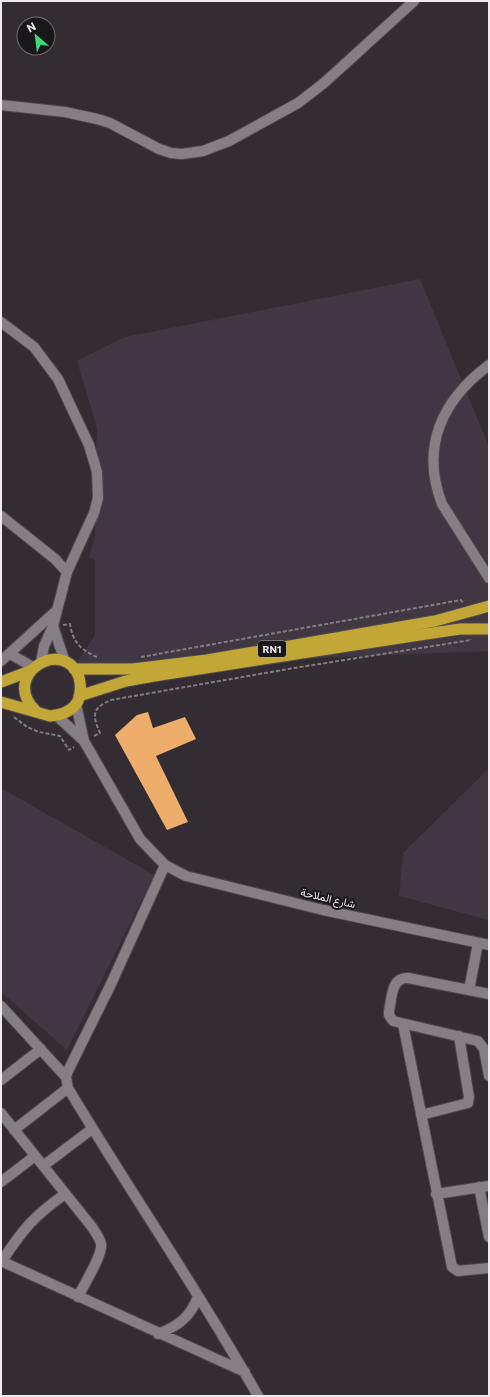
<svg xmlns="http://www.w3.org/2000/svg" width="490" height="1397" font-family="Commissioner,Vazirmatn,sans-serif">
	<rect width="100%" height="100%" fill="#332d33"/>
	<!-- built -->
	<path fill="#413742" d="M420,279L489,447V651L73,668L95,635V560L89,557L95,537L97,428L77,361L125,337Z
		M489,768V920L399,896L403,853Z
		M1,788L154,875L67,1050L1,992Z"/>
	<!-- building -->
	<path fill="#eead6b" d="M148,712L153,728L185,717L196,739L156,756L188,822L167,830L115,735L137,715Z"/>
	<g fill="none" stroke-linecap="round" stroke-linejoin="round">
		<!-- minor casing -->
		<g stroke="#4e494e" stroke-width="12">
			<path id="minor" d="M1,516L55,559L67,572
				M10,654L33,667
				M1,661L55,612
				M165,865L111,984L68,1071L66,1077L68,1088C130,1192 199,1291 258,1396
				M469,990L478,943
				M489,994L408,978C391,977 392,998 389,1011V1015L393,1021L478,1041L484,1049L489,1076
				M1,1006L66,1077
				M403,1024L452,1267L458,1271L489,1268
				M1,1080L41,1049
				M1,1113L92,1227C95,1232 100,1238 101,1244C103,1255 83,1286 78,1297
				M421,1115L468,1103L469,1097L459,1036
				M14,1130L68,1088
				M43,1166L92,1129
				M1,1182L35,1156
				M479,1187L489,1237
				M436,1194L489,1186
				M1,1261L245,1372
				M2,1261C23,1229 34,1216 65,1194
				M158,1334C178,1326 191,1317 198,1296"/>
		</g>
		<!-- tertiary casing -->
		<g stroke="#4e494e" stroke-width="12">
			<path id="tertiary" d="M1,105L65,112L97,119L110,123L159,149L171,153L182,154L203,151L229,141L298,103L324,83L414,1
				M1,322L34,347L58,379L89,445L97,472L98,498L94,513L67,572L53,626L44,646L41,662
				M489,365C442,400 420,447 442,504L489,578
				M53,626L65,662
				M76,704L84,741L140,839L165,865L186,876L323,910L489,945
				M57,716L84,741"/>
		</g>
		<!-- trunk casing -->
		<g stroke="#4e494e" stroke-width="13">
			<path id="trunk" d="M74,669H133L207,660L435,621L489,606
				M1,682L30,671
				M79,696L126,681L154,676L426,634L460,629H489
				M1,702L50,716C61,715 72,712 78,701C81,693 81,685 79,677C63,636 0,675 35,710"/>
		</g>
		<!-- path -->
		<path stroke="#817c81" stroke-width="2" stroke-dasharray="4 2" stroke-linecap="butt" d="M63,625L70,624C73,643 81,650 99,658
			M141,657L461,600L463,603
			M14,717L27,727L39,732L60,736L69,750L74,747
			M94,736L100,733C92,715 92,708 111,700L294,668L471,640V639"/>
		<!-- minor -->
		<use href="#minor" stroke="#857e85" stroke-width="10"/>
		<!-- tertiary -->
		<use href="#tertiary" stroke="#857e85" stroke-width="10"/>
		<!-- trunk -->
		<use href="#trunk" stroke="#c2a736" stroke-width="11"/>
	</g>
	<g text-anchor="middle" stroke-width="4" stroke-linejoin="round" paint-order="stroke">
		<!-- shield labels -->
		<rect fill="#191719" stroke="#aeabae" stroke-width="1" x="258" y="641" width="28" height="16" rx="3"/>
		<g font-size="10" font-weight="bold" fill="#eeeaee">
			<text x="272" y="653">RN1</text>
		</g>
		<!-- street labels -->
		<g font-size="11" fill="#eeeaee" stroke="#191719">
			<text transform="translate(328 898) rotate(13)" y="4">شارع الملاحة</text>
		</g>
	</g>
	<!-- border -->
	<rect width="490" height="1397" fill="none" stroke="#eeeaee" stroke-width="4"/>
	<!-- north arrow -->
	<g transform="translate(36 36) rotate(332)"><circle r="19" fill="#191719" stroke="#6e6b6e"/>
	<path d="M0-3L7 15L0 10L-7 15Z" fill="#3cd77e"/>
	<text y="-6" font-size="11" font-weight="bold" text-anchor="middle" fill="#eeeaee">N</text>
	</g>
</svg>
